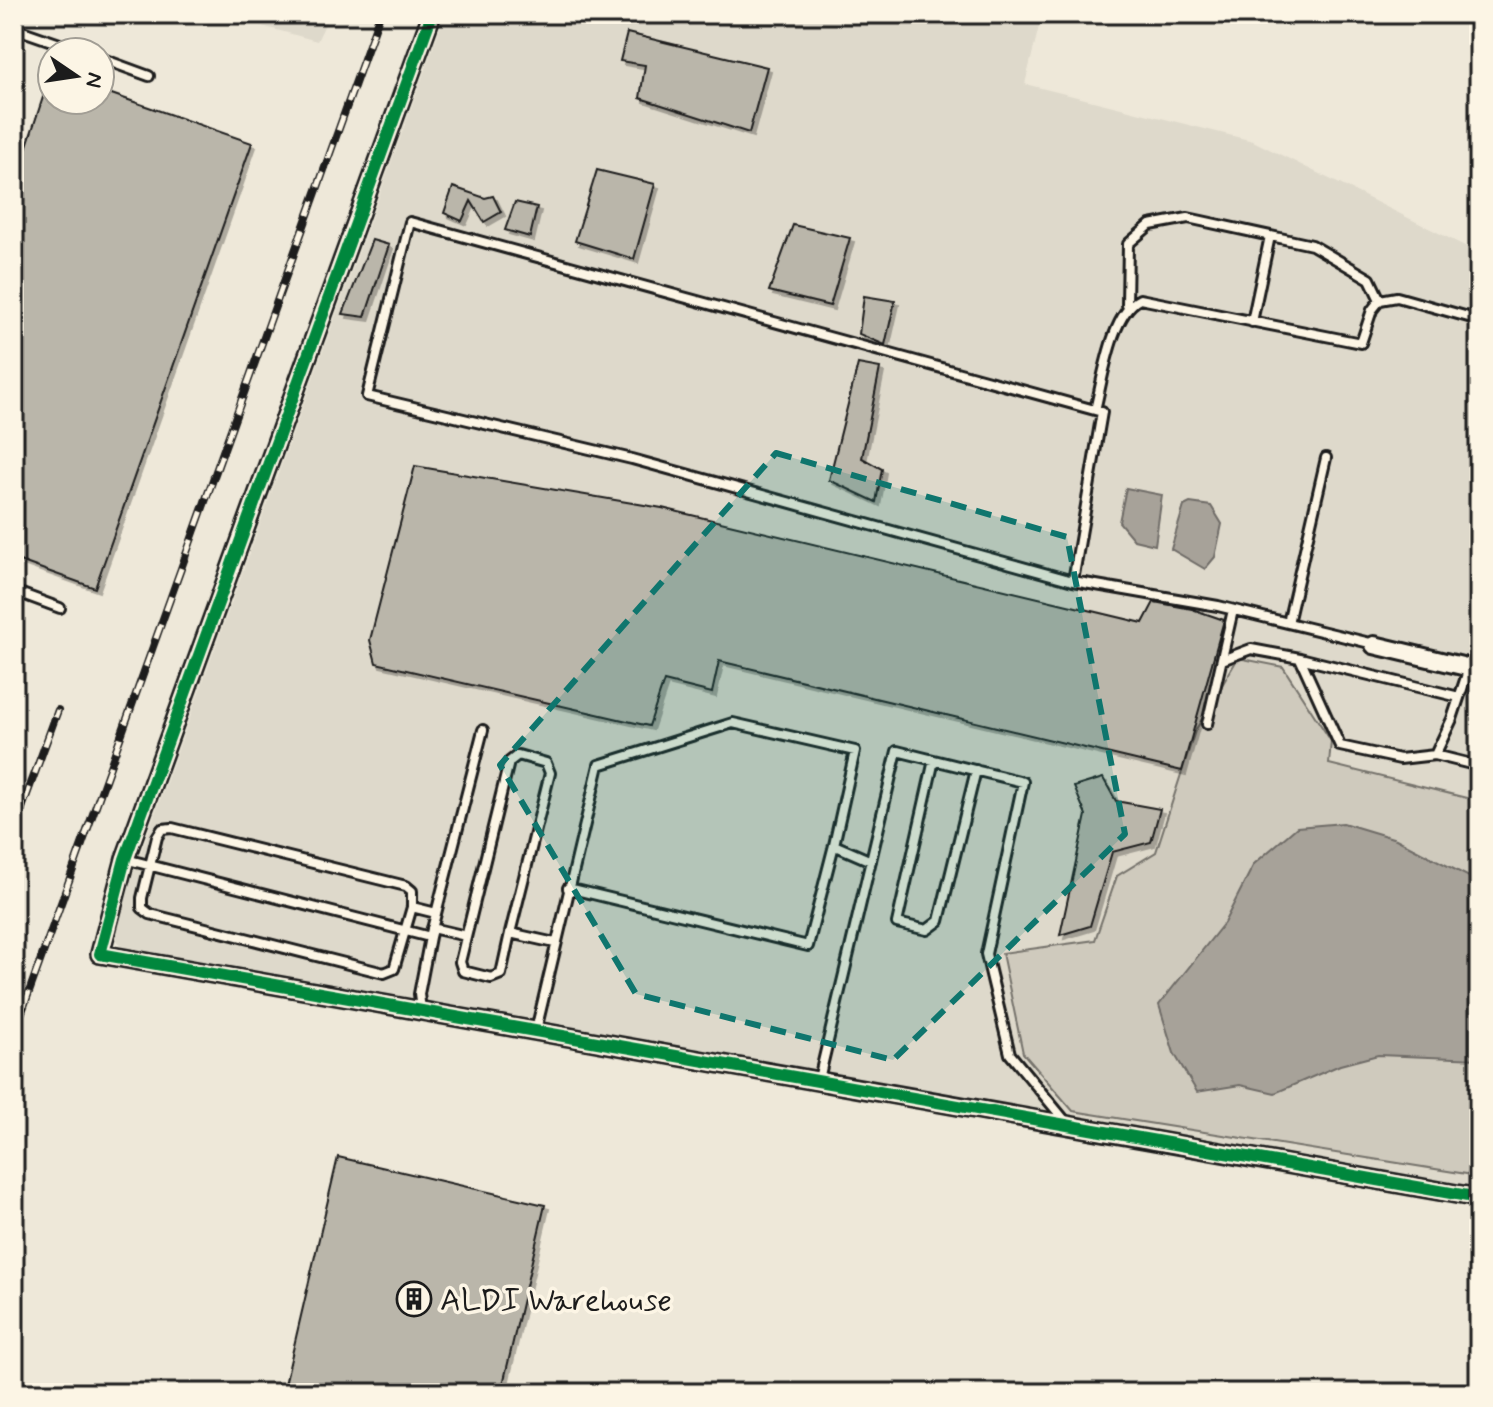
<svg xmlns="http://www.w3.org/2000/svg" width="1493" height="1407" font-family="Mynerve,sans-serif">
	<defs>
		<filter id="shadow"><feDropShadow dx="4" dy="4" stdDeviation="0" flood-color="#0004"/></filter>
	</defs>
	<rect width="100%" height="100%" fill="#eee8d9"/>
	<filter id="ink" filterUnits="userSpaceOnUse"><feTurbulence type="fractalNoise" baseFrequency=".0125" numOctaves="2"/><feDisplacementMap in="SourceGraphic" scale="16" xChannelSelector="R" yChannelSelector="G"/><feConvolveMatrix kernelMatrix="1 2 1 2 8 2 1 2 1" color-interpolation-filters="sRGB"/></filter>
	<g filter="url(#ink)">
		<!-- built -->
		<path fill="#ded9cb" d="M218,14H330L317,41Z
			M445,14H1042L1025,84L1253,141L1479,253V1187L128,955L111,934Z"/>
		<!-- green -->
		<path fill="#cfcabd" stroke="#76736c" stroke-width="2" d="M1238,658L1283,667L1331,741L1329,764L1479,801V1176L1073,1111L1023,1053L1002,953L1095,940L1117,876L1156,852L1195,731Z"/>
		<!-- water -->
		<path fill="#a7a299" stroke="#6f6c67" stroke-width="2" d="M1126,488L1162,495L1155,545L1134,540L1119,522Z
			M1190,503L1211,506L1222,524L1215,557L1205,569L1171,549L1184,506Z
			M1343,823L1396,839L1479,882V1059L1378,1055L1340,1065L1275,1093L1240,1085L1197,1092L1174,1053L1159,1005L1224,923L1254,864L1297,827Z"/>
		<!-- building -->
		<path fill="#bab6aa" stroke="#1c1c1c" stroke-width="2" filter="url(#shadow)" d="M627,33L767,67L749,133L640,98L645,65L620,61Z
			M51,73L52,100H100V90L252,143L95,588L14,559V185Z
			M597,170L655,184L634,259L575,241Z
			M453,187L485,198L493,196L501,212L484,222L471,201L462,221L444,213Z
			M515,202L537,207L530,237L505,230Z
			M793,225L850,238L830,306L769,291Z
			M372,240L389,245L365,317L343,314Z
			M864,296L895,301L885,345L859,334Z
			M858,364L880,368L862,458L882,469L876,502L829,480Z
			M415,466L662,508L1143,623L1154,602L1192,609L1224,620L1182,771L719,661L712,693L664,681L649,726L376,663L370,640Z
			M1103,778L1116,801L1160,809L1151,842L1112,852L1090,926L1060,935L1086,815L1074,787Z
			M338,1157L545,1205L501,1393H283Z"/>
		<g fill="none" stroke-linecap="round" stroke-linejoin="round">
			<!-- lane casing -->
			<g stroke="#1c1c1c" stroke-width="14">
				<path id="lane" d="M14,28L83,52
					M100,58L149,76
					M1127,305L1128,244L1150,225L1188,218L1312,245L1370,279L1380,300
					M1252,322L1270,236
					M1095,410C1103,379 1111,313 1140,299L1361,343L1372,310L1380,300L1397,297L1479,320
					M1073,581L1102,412L410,222L367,396L632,459L1073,581L1218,606L1374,644
					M14,591L60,608
					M1288,623L1326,458
					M1222,660L1251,649L1300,658
					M1469,668L1452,719L1435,755L1479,766
					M1207,724L1233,610
					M1435,755L1400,759L1340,746L1300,658L1459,697
					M934,760L897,923L927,930L939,921L976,770
					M125,859L430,937
					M568,888L808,946L834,845
					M412,907L394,969L384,973L150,914L142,908V898L157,837L162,829L172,828L406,886L412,891V907L436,913
					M432,928L466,936
					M510,933L501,974L491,978L463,971L460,962L509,762L518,755L546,763L550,773L510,933L555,943
					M421,1010L419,994L430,937L483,730
					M536,1030L599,765L733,723L855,751L834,845L871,861
					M819,1079L897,751L1023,782L986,954L1010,1054L1066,1122"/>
			</g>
			<!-- street casing -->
			<g stroke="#1c1c1c" stroke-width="22">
				<path id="street" d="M432,14L125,859L100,954L1479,1198
					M1374,645L1479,670"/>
			</g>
			<!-- lane -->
			<use href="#lane" stroke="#fcf5e5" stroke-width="8"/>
			<!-- street -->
			<use href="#street" stroke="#fcf5e5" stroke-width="16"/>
			<!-- rail casing -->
			<g stroke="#1c1c1c" stroke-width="8">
				<path id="rail" d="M14,830L58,710
					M14,1034L380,14"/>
			</g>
			<!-- rail -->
			<use href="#rail" stroke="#fcf5e5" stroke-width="5" stroke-dasharray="15" stroke-linecap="butt"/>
			<!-- cycleway casing -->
			<g stroke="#fcf5e5" stroke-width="17">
				<path id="cycleway" d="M432,14L125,859L100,954L1479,1198"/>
			</g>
			<!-- cycleway -->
			<use href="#cycleway" stroke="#00873e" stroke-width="12"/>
		</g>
	</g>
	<!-- marked area -->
	<path fill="#0f766e" fill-opacity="0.2" stroke="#0f766e" stroke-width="6" stroke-dasharray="16 10" stroke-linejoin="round" d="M776,453L1067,537L1125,834L893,1060L636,994L500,765Z"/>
	<!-- icons -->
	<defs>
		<g id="building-ring" transform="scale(1.8)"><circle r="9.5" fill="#fcf5e5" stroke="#1c1c1c" stroke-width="1.5"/><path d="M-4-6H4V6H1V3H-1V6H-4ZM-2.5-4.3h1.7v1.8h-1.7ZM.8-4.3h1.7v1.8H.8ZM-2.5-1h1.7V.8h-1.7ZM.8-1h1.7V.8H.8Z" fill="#1c1c1c"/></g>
	</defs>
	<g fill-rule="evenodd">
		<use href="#building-ring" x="414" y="1299"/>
	</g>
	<g text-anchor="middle" stroke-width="7" stroke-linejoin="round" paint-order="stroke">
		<!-- poi labels -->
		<g font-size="32" fill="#1c1c1c" stroke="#fcf5e5" text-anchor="start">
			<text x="440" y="1310">ALDI Warehouse</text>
		</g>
	</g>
	<!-- margin -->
	<rect width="1493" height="1407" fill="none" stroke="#fcf5e5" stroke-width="48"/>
	<rect x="24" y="24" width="1445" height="1359" fill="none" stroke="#1c1c1c" stroke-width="3" filter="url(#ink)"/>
	<!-- north arrow -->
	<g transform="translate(76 76) rotate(103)"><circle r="38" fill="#fcf5e5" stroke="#a29e95" stroke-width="2"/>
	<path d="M0-6L14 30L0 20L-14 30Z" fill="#1c1c1c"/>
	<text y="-12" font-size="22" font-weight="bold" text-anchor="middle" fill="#1c1c1c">N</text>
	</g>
</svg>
